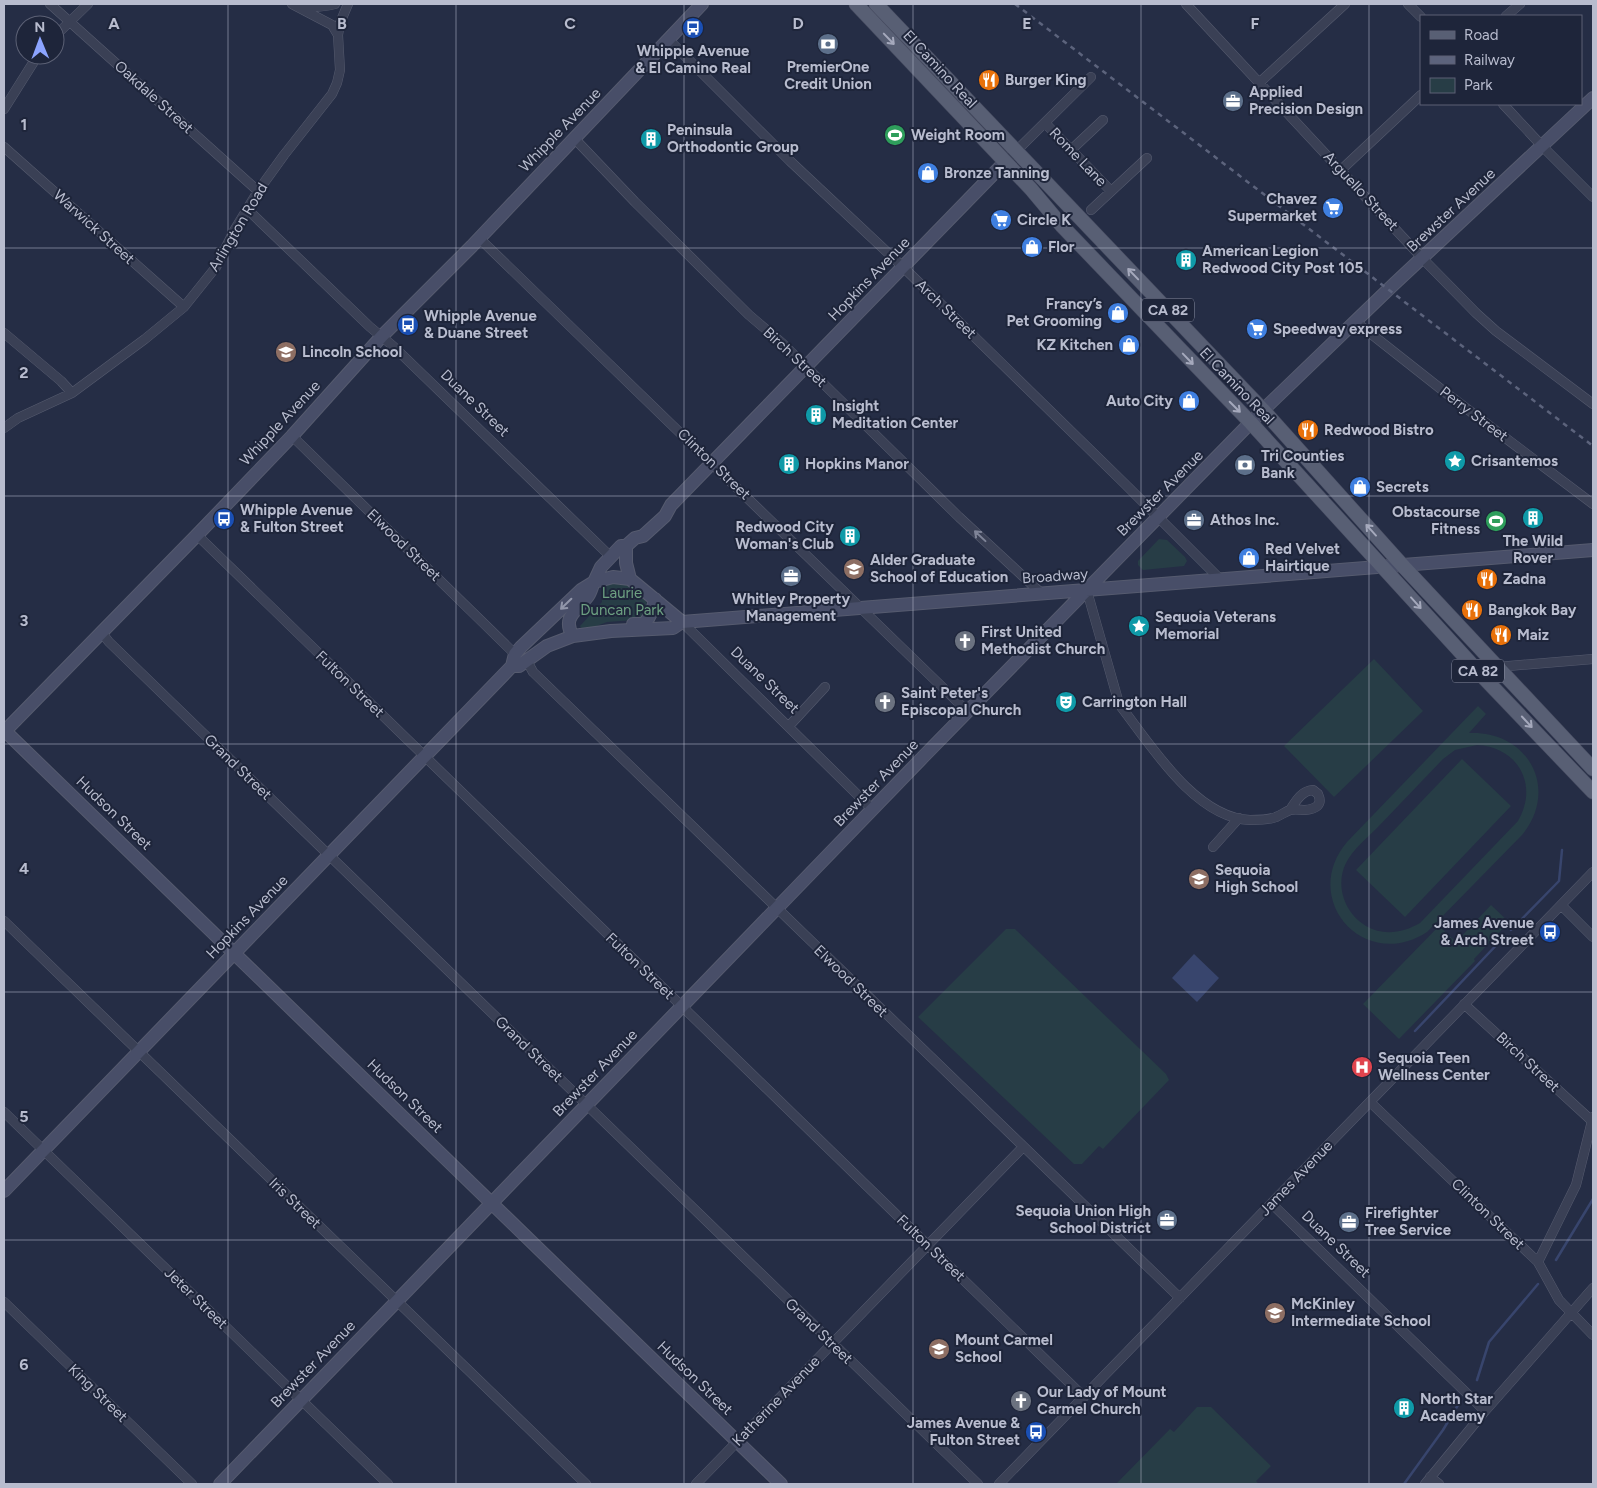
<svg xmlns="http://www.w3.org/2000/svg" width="1597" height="1488" font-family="Figtree,sans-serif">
	<rect width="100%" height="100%" fill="#252d45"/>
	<!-- green -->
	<path fill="#273d46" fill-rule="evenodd" d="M1159,539L1167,540L1185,557L1187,561L1184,566L1143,570L1138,565V561Z
		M610,582H627L645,597L647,605L646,612L640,618L634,620L607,622L594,627L581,628L580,626L602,602L601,589Z
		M1374,659L1423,711L1334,797L1284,746Z
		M1478,706L1486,714L1469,733C1528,730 1560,789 1522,835L1427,932C1364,973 1299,899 1347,842ZM1477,745C1518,747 1539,785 1518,821L1420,923C1403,933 1383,936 1366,926C1344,913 1335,885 1346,863C1353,849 1366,839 1377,828C1399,805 1421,782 1443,759L1455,750Z
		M1462,759L1511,806L1405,917L1356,870Z
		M1491,905L1509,922L1474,959L1475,961L1399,1039L1363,1004L1439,926L1456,942Z
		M1006,929H1015L1166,1074L1169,1080L1103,1149L1099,1146L1082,1164H1074L918,1017Z
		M1197,1407H1211L1271,1466L1256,1481L1259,1484H1116L1170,1429L1174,1432Z"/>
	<!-- water -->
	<path fill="#38456d" d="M1194,954L1219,978L1197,1002L1172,978Z"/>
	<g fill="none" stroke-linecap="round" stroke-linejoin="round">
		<!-- stream -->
		<path stroke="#38456d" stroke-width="2.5" d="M1511,930L1559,881L1562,850
			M1415,1031L1504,937
			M1556,1260L1593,1199
			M1477,1380L1489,1342L1538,1284
			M1404,1484L1443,1430L1458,1405"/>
		<!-- street casing -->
		<g stroke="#565b6f" stroke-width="10">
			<path id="street" d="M50,4L258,191
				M292,4L332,25L338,35
				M1186,4L1423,259L1476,313L1496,331L1593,404
				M1408,4L1421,17
				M301,5C313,8 322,7 335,4
				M1506,16L1520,4
				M55,36L88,4
				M669,40L790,161L903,267L1125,484L1221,580
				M1259,83L1345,4
				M1503,104L1542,146L1593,197
				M4,109L38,55
				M1045,123L1111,191
				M574,138L635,202L749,315L782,343L959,517L1041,593
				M4,147L184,307
				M1071,150L1103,120
				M1005,162L1091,77
				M1341,170L1421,95
				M247,209L370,327L393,346L610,556
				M1091,210L1147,158
				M479,238L968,712
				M1356,322L1446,393L1593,504
				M4,333L61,381L72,393
				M4,428L18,418L72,393L145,339L184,307L216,267L235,229L258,191L284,155L332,94L337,83L340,70L338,35L340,23L348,4
				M292,436L515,654
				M197,535L1084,1397
				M1087,591L1118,700L1122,708C1152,747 1196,818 1250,820C1258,820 1269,820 1276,817C1281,815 1285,812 1290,810C1295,809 1301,810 1305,810C1316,809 1323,805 1318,794L1313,790C1301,791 1296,801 1290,810
				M682,622L873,810
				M102,633L109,642L978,1484
				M527,661L533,672L1180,1298
				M1497,667L1593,659
				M789,726L825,687
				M1213,847L1239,818
				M1561,905L1593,937
				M4,921L586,1484
				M1464,1004L1592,1121
				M1370,1102L1538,1262L1559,1300L1593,1335
				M4,1112L388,1484
				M1272,1204L1485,1411
				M1538,1262L1576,1185L1593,1117
				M4,1302L192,1484
				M1430,1477L1439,1484
				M696,1484L1023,1147
				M999,1484L1593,872
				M1425,1484L1485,1411L1593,1288"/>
		</g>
		<!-- secondary casing -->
		<g stroke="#565b6f" stroke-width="14">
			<path id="secondary" d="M626,546V563L630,579L682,622
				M633,624H644C651,616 653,609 655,599
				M573,636C561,617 578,610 588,596C591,592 592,586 594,582L613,577L630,579
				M512,666H519L547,646L573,636L611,631L673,628L682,622L1593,550
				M5,731L781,1484
				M4,732L197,535L292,436L382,336L472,246L702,4
				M4,1191L512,666L515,654L521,647L581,590L594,582L601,567L621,546H626L635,538L643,536L665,516L671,505L1005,162
				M220,1484L923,757L1260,413L1393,285L1593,98"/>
		</g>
		<!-- primary casing -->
		<g stroke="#44495e" stroke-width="15">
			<path id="primary" d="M856,4L1031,189L1062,226L1251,423L1485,679L1593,792
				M876,4L1263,410L1403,566L1593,769"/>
		</g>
		<!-- street -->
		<use href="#street" stroke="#3a4055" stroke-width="9"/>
		<!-- secondary -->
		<use href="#secondary" stroke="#484e68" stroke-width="12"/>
		<!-- primary -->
		<use href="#primary" stroke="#585f74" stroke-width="14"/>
		<!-- rail -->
		<path stroke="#5c637c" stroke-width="2.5" stroke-dasharray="5 5" stroke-linecap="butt" d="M1015,4L1593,446"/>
	</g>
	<!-- one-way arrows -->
	<defs><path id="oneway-shaft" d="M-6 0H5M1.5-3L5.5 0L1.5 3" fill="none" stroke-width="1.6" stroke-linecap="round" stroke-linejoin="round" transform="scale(1.25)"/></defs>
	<g stroke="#a5a9bc">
		<use href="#oneway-shaft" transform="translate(889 39) rotate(46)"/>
		<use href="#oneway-shaft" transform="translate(1133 274) rotate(-134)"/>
		<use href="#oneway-shaft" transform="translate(1188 359) rotate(46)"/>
		<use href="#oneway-shaft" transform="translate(1235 407) rotate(45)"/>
		<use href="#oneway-shaft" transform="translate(1371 530) rotate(-132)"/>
		<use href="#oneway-shaft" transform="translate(1416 603) rotate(48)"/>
		<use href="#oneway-shaft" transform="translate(1527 722) rotate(47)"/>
	</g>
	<use stroke="#7f8498" href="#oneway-shaft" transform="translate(980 536) rotate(-137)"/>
	<use stroke="#9196aa" href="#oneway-shaft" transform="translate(566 604) rotate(136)"/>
	<!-- grid -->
	<path fill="none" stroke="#b8bcce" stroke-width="1" stroke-opacity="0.55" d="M228,4V1484M456,4V1484M684,4V1484M913,4V1484M1141,4V1484M1369,4V1484M4,248H1593M4,496H1593M4,744H1593M4,992H1593M4,1240H1593"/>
	<!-- icons -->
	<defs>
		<g id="bus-disc" transform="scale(1.125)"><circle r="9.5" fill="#1a4fb4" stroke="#1e253a"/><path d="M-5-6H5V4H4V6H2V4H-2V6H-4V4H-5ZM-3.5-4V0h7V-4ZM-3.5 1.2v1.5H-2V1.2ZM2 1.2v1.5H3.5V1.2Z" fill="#fff"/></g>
		<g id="bank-disc" transform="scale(1.125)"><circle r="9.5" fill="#5c6f8a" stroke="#1e253a"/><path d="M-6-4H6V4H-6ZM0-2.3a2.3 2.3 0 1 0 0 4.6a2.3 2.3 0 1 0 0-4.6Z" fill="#fff"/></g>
		<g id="restaurant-disc" transform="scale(1.125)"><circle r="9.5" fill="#e8710a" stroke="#1e253a"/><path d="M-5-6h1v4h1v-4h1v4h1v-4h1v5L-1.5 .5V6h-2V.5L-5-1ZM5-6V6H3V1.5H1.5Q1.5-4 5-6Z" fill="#fff"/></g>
		<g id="office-disc" transform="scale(1.125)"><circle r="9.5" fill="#5c6f8a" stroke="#1e253a"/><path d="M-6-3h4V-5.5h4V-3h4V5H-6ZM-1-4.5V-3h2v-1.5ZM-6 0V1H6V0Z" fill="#fff"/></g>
		<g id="stadium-disc" transform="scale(1.125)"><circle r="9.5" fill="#2e9e5b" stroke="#1e253a"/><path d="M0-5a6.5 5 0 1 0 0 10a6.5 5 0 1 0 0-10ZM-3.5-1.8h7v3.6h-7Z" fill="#fff"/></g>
		<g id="building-disc" transform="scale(1.125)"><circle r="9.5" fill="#0f9aa8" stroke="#1e253a"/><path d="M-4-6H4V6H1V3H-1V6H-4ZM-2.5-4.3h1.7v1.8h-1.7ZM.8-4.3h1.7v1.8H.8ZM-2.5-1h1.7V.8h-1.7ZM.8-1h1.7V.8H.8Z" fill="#fff"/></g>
		<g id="shop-disc" transform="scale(1.125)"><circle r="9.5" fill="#3f7fe0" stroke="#1e253a"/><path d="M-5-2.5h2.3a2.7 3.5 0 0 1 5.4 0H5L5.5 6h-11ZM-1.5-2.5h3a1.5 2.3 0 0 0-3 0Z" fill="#fff"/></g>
		<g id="supermarket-disc" transform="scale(1.125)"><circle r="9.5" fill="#3f7fe0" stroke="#1e253a"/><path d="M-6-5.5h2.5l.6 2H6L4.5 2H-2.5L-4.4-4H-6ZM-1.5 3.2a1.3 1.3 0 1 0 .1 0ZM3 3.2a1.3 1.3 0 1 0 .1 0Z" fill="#fff"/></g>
		<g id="school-disc" transform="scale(1.125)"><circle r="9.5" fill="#8d6e63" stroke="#1e253a"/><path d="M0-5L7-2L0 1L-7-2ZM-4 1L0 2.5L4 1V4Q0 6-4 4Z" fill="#fff"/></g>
		<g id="sight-disc" transform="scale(1.125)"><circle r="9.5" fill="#0f9aa8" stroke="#1e253a"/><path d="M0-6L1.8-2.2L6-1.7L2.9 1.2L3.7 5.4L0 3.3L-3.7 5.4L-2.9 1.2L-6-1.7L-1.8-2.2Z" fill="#fff"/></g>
		<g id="university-disc" transform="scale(1.125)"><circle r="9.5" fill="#8d6e63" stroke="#1e253a"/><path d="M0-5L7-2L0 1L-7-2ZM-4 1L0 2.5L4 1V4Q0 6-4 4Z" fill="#fff"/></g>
		<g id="church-disc" transform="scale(1.125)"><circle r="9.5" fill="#6b7280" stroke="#1e253a"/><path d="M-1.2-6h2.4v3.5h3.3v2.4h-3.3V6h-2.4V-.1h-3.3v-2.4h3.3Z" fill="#fff"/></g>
		<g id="theatre-disc" transform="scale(1.125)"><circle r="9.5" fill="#0f9aa8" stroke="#1e253a"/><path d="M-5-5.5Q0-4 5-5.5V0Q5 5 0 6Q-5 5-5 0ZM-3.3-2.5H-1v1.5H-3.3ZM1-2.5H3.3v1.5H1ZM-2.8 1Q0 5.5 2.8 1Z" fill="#fff"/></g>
		<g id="hospital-disc" transform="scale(1.125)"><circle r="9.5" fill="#e0444e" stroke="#1e253a"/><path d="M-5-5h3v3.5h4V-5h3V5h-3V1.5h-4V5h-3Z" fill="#fff"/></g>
	</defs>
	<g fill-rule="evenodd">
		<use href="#bus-disc" x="693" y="28"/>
		<use href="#bank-disc" x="828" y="44"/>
		<use href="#restaurant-disc" x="989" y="80"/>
		<use href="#office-disc" x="1233" y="101"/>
		<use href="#stadium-disc" x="895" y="135"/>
		<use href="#building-disc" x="651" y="139"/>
		<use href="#shop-disc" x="928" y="173"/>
		<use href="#supermarket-disc" x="1333" y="208"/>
		<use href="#supermarket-disc" x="1001" y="220"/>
		<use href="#shop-disc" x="1032" y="247"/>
		<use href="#building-disc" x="1186" y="260"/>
		<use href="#shop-disc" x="1118" y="313"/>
		<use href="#bus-disc" x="408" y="325"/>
		<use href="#supermarket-disc" x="1257" y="329"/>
		<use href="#shop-disc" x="1129" y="345"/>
		<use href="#school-disc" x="286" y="352"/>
		<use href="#shop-disc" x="1189" y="401"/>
		<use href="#building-disc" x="816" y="415"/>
		<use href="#restaurant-disc" x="1308" y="430"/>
		<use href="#sight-disc" x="1455" y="461"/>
		<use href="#building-disc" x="789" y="464"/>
		<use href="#bank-disc" x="1245" y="465"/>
		<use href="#shop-disc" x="1360" y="487"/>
		<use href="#building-disc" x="1533" y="518"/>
		<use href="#bus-disc" x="224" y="519"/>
		<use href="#office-disc" x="1194" y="520"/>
		<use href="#stadium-disc" x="1496" y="521"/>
		<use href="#building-disc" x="850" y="536"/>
		<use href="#shop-disc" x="1249" y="558"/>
		<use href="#university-disc" x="854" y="569"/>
		<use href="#office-disc" x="791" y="576"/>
		<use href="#restaurant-disc" x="1487" y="579"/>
		<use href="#restaurant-disc" x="1472" y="610"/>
		<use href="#sight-disc" x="1139" y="626"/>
		<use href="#restaurant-disc" x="1501" y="635"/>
		<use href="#church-disc" x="965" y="641"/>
		<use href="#church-disc" x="885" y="702"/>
		<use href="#theatre-disc" x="1066" y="702"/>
		<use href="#school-disc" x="1199" y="879"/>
		<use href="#bus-disc" x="1550" y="932"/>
		<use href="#hospital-disc" x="1362" y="1067"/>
		<use href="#office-disc" x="1167" y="1220"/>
		<use href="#office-disc" x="1349" y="1222"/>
		<use href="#school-disc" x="1275" y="1313"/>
		<use href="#school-disc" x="939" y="1349"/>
		<use href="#church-disc" x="1021" y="1401"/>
		<use href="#building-disc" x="1404" y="1408"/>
		<use href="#bus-disc" x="1036" y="1432"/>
	</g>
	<g text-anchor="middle" stroke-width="4" stroke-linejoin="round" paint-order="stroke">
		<!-- shield labels -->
		<g fill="#1e253a" stroke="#8a8fa2" stroke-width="1">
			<rect x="1142" y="298.5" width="52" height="23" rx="4"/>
			<rect x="1452" y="659.5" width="52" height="23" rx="4"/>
		</g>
		<g font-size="14" font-weight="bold" fill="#b8bcce">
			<text x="1168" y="315">CA 82</text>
			<text x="1478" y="676">CA 82</text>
		</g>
		<!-- poi labels -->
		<g font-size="15" font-weight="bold" fill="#b8bcce" stroke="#1e253a" text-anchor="start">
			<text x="693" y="56" text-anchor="middle">Whipple Avenue<tspan x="693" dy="17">&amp; El Camino Real</tspan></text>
			<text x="828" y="72" text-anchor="middle">PremierOne<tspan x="828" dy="17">Credit Union</tspan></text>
			<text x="1005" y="85">Burger King</text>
			<text x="1249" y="97">Applied<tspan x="1249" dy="17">Precision Design</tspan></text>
			<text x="667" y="135">Peninsula<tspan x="667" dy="17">Orthodontic Group</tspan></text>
			<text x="911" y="140">Weight Room</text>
			<text x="944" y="178">Bronze Tanning</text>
			<text x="1317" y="204" text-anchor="end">Chavez<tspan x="1317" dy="17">Supermarket</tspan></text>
			<text x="1017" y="225">Circle K</text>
			<text x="1048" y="252">Flor</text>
			<text x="1202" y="256">American Legion<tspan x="1202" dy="17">Redwood City Post 105</tspan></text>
			<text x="1102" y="309" text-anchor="end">Francy’s<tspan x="1102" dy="17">Pet Grooming</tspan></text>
			<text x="424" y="321">Whipple Avenue<tspan x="424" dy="17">&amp; Duane Street</tspan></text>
			<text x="1273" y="334">Speedway express</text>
			<text x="1113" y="350" text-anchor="end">KZ Kitchen</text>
			<text x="302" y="357">Lincoln School</text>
			<text x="1173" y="406" text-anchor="end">Auto City</text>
			<text x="832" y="411">Insight<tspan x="832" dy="17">Meditation Center</tspan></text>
			<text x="1324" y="435">Redwood Bistro</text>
			<text x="1261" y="461">Tri Counties<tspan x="1261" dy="17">Bank</tspan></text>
			<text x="1471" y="466">Crisantemos</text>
			<text x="805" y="469">Hopkins Manor</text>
			<text x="1376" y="492">Secrets</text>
			<text x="240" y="515">Whipple Avenue<tspan x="240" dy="17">&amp; Fulton Street</tspan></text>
			<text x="1480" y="517" text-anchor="end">Obstacourse<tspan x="1480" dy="17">Fitness</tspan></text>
			<text x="1210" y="525">Athos Inc.</text>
			<text x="834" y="532" text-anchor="end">Redwood City<tspan x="834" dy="17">Woman's Club</tspan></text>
			<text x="1533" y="546" text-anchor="middle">The Wild<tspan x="1533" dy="17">Rover</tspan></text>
			<text x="1265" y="554">Red Velvet<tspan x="1265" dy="17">Hairtique</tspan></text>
			<text x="870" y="565">Alder Graduate<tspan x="870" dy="17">School of Education</tspan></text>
			<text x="1503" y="584">Zadna</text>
			<text x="791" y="604" text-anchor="middle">Whitley Property<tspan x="791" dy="17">Management</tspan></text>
			<text x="1488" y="615">Bangkok Bay</text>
			<text x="1155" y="622">Sequoia Veterans<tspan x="1155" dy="17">Memorial</tspan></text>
			<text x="981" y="637">First United<tspan x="981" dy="17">Methodist Church</tspan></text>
			<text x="1517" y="640">Maiz</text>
			<text x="901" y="698">Saint Peter's<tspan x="901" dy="17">Episcopal Church</tspan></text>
			<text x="1082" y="707">Carrington Hall</text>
			<text x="1215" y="875">Sequoia<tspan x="1215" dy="17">High School</tspan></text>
			<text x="1534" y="928" text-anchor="end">James Avenue<tspan x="1534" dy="17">&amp; Arch Street</tspan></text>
			<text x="1378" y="1063">Sequoia Teen<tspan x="1378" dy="17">Wellness Center</tspan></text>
			<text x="1151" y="1216" text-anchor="end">Sequoia Union High<tspan x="1151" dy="17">School District</tspan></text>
			<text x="1365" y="1218">Firefighter<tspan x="1365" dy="17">Tree Service</tspan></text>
			<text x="1291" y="1309">McKinley<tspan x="1291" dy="17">Intermediate School</tspan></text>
			<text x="955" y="1345">Mount Carmel<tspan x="955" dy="17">School</tspan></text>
			<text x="1037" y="1397">Our Lady of Mount<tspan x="1037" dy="17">Carmel Church</tspan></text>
			<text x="1420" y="1404">North Star<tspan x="1420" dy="17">Academy</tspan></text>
			<text x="1020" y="1428" text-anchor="end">James Avenue &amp;<tspan x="1020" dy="17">Fulton Street</tspan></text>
		</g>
		<!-- street labels -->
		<g font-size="15" fill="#b8bcce" stroke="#1e253a">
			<text transform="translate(940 69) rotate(47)" y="5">El Camino Real</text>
			<text transform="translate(154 97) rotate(42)" y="5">Oakdale Street</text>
			<text transform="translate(560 130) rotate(-46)" y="5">Whipple Avenue</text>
			<text transform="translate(1078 157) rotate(46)" y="5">Rome Lane</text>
			<text transform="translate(1361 191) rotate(47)" y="5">Arguello Street</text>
			<text transform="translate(1451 210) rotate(-43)" y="5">Brewster Avenue</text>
			<text transform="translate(94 227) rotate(42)" y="5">Warwick Street</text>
			<text transform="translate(238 227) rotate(-59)" y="5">Arlington Road</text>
			<text transform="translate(869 279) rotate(-46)" y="5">Hopkins Avenue</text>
			<text transform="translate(946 309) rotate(44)" y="5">Arch Street</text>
			<text transform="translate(795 357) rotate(43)" y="5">Birch Street</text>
			<text transform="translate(1237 386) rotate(46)" y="5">El Camino Real</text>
			<text transform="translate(475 403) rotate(44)" y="5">Duane Street</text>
			<text transform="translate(1474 414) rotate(37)" y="5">Perry Street</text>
			<text transform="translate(280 423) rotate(-47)" y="5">Whipple Avenue</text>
			<text transform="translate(714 464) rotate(44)" y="5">Clinton Street</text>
			<text transform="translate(1160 493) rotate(-45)" y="5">Brewster Avenue</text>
			<text transform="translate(404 545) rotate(44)" y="5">Elwood Street</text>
			<text transform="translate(1055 576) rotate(-4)" y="5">Broadway</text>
			<text transform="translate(765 680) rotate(44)" y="5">Duane Street</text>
			<text transform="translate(350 684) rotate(44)" y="5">Fulton Street</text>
			<text transform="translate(238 767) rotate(44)" y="5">Grand Street</text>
			<text transform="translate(876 783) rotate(-46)" y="5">Brewster Avenue</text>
			<text transform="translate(114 813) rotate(44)" y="5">Hudson Street</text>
			<text transform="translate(247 917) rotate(-46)" y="5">Hopkins Avenue</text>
			<text transform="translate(640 966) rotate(44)" y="5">Fulton Street</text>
			<text transform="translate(851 981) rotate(44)" y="5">Elwood Street</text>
			<text transform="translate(529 1049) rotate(44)" y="5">Grand Street</text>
			<text transform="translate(1528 1062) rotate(43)" y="5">Birch Street</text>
			<text transform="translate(595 1073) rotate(-46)" y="5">Brewster Avenue</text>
			<text transform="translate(405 1096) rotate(44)" y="5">Hudson Street</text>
			<text transform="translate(1296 1178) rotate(-46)" y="5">James Avenue</text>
			<text transform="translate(295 1203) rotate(44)" y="5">Iris Street</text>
			<text transform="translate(1488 1214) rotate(44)" y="5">Clinton Street</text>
			<text transform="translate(1336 1244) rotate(44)" y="5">Duane Street</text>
			<text transform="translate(931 1248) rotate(44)" y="5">Fulton Street</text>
			<text transform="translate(196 1298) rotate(44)" y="5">Jeter Street</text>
			<text transform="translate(819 1331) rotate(44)" y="5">Grand Street</text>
			<text transform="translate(313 1364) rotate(-46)" y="5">Brewster Avenue</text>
			<text transform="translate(695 1378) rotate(44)" y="5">Hudson Street</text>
			<text transform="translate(98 1393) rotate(44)" y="5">King Street</text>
			<text transform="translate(776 1401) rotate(-46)" y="5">Katherine Avenue</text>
		</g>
		<!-- park labels -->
		<g font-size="15" fill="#6da082" stroke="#1e253a">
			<text x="622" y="598">Laurie<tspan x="622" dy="17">Duncan Park</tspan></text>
		</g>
	</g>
	<g font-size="16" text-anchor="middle" font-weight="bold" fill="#b8bcce" stroke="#1e253a" stroke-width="4" stroke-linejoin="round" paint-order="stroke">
		<text x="114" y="29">A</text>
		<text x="342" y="29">B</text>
		<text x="570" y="29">C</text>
		<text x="798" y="29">D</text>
		<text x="1027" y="29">E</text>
		<text x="1255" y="29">F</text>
		<text x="24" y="130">1</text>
		<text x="24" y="378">2</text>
		<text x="24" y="626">3</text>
		<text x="24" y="874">4</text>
		<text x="24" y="1122">5</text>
		<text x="24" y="1370">6</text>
	</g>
	<!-- border -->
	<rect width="1597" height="1488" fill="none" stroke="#b8bcce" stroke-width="10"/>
	<!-- legend -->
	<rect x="1420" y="15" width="162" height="90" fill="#1e253a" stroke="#5c6175"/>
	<rect x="1430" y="31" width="25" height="8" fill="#585f74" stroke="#5c6175"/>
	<text x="1464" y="40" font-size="15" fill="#b8bcce">Road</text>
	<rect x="1430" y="56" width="25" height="8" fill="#5c637c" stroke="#5c6175"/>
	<text x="1464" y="65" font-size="15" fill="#b8bcce">Railway</text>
	<rect x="1430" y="78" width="25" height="15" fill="#273d46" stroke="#5c6175"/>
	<text x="1464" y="90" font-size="15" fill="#b8bcce">Park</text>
	<!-- north arrow -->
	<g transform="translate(40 40) rotate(359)"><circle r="24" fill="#1e253a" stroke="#5c6175"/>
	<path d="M0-4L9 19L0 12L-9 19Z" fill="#8ca4ff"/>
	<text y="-8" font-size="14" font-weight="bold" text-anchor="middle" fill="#b8bcce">N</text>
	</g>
</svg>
